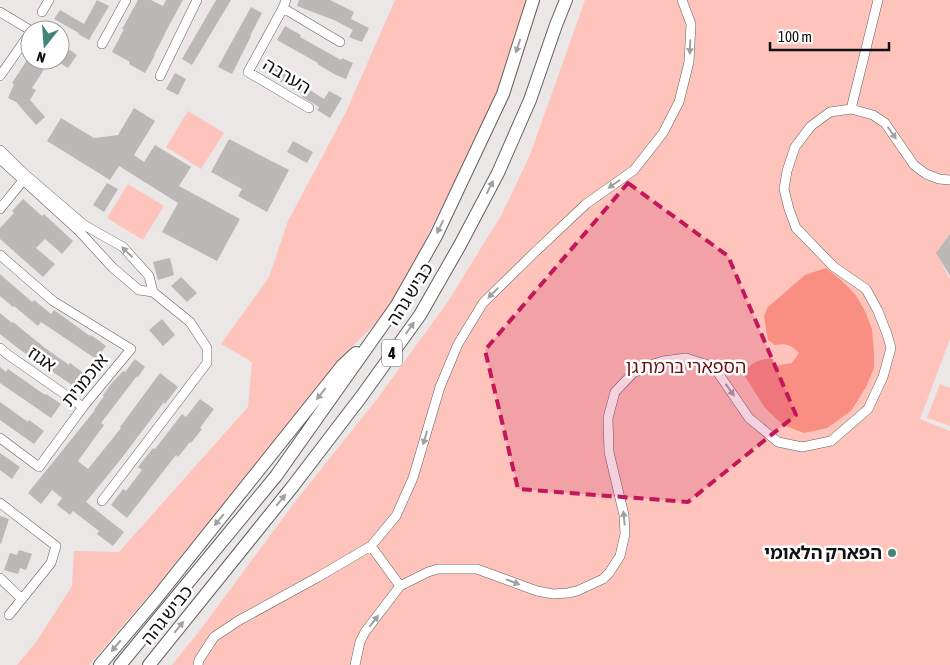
<svg xmlns="http://www.w3.org/2000/svg" width="950" height="665" font-family="'Asap Condensed','Noto Sans Hebrew',sans-serif">
	<rect width="100%" height="100%" fill="#ebe7e6"/>
	<!-- green -->
	<path fill="#fec4bb" d="M395,0H529L504,67L491,108L400,291L372,327L337,362L157,586L89,665H17L36,642L72,586L74,551L119,552L248,407L252,362L221,344L269,277L288,221L346,112Z
		M585,0H950V234L937,253L950,280V339L920,419L950,431V665H172L200,630L298,498L377,399L447,303L502,214L530,155Z
		M188,111L224,133L201,169L166,147Z
		M128,184L164,206L143,240L107,218Z
		M940,384L950,388V426L927,418Z"/>
	<!-- water -->
	<path fill="#f88f82" d="M826,268L842,281L855,294L865,311L872,329L874,353V368L866,387L851,411L827,428L804,433L783,425L765,408L743,373C752,363 759,358 773,359L775,366L792,363L799,353C791,344 785,343 775,345L768,340L764,317L767,308L805,275Z"/>
	<!-- building -->
	<path fill="#bcb8b7" d="M97,0L109,6L89,40L78,34L79,33L54,19L60,10L84,24Z
		M138,0H151L163,6L166,0H183L165,33V34L154,55H155L145,73L129,64L130,62L112,52L124,29H122Z
		M216,0H231L192,65L182,59Z
		M299,0H330L354,12L351,19L369,28L362,42L349,37L353,30L336,21L297,6Z
		M251,7L262,13L250,36H251L232,74L218,67Z
		M285,26L301,35L300,37L341,60L342,58L353,63L346,79L334,74L317,64L318,63L277,40Z
		M64,46L77,55L68,68L60,63V52Z
		M27,60H50L32,88L36,90L30,100L45,117L36,125L16,102L8,98L14,84L12,83Z
		M269,60L308,81L305,87L324,99L329,91L342,98L330,118L317,110L319,107L302,97L303,95L263,71Z
		M175,73L186,79L178,95L166,89Z
		M134,108L155,121L134,155L144,162L155,145L191,167L179,186L240,219L217,261L162,232L178,203L119,166L110,180L47,141L61,118L94,138L118,135Z
		M229,139L289,170L267,212L238,196L242,189L211,172Z
		M293,141L313,152L307,163L287,152Z
		M107,183L118,189L104,212L93,205Z
		M23,199L42,216L44,214L73,241L62,254L45,239L36,248L55,264L43,277L0,239V228L14,213L12,211Z
		M950,234V276L936,253Z
		M170,258L174,275L158,280L153,262Z
		M0,274L32,302L34,300L51,314L54,310L90,336L91,335L106,346L96,359L41,322L38,326L14,306L13,307L0,296Z
		M181,277L197,293L187,302L171,286Z
		M0,313L12,323L13,322L45,348L69,365L70,363L85,374L75,387L19,349L0,334Z
		M162,319L175,335L163,346L149,330Z
		M135,359L145,367L138,377L137,376L101,423L104,425L78,461L88,469L121,428L120,427L160,373L178,387L165,404L164,402L121,459L86,502L124,532L113,546L97,534L99,531L73,511L70,515L57,505L62,498L52,490L41,504L28,493L95,410H94L104,396L103,395L111,384L123,371L125,372Z
		M0,367L6,372L8,369L45,395L46,394L61,404L51,418L0,383Z
		M200,399L214,409L200,428L202,429L191,443L190,442L178,457L176,455L127,518L111,505L123,489L126,491L142,470L138,467L153,448L155,449L182,414L186,417Z
		M0,402L28,422L29,420L44,431L34,444L0,420Z
		M0,453L20,467L12,479L0,470Z
		M0,516L9,519L1,544L0,543Z
		M19,550L32,554L26,570L20,568L18,574L4,570L10,553L17,555Z"/>
	<g fill="none" stroke-linecap="round" stroke-linejoin="round">
		<!-- minor casing -->
		<g stroke="#625f5e" stroke-width="10">
			<path id="minor" d="M286,0L283,8L248,72L309,108
				M283,8L340,42
				M0,12L30,30
				M42,12L49,0
				M102,44L126,0
				M0,76L30,33
				M160,76L197,0
				M851,109L878,0
				M0,150L27,176L84,225L123,247L149,276L153,292
				M0,159L79,231L113,268L139,290L153,292L190,322L207,348V363L102,501
				M0,209L25,178
				M0,255L53,301L131,349L83,407L39,467L0,438
				M0,348L7,354L83,407
				M0,503L56,546L51,563L9,615
				M371,546L400,586
				M0,578L22,599
				M198,665L199,660L214,637L238,621L318,577L371,546L396,516L413,478L440,387L458,344L483,303L534,253L586,204L634,170L663,133L679,102L689,62L691,24L682,0
				M355,665L360,642L365,632L400,586L428,572L438,569H477L537,591L553,594L568,593L577,591L603,579L609,573L620,556L625,534L624,515L609,452L608,418L615,392L633,373L645,367L663,361L686,358L714,367L749,418L778,442L802,447L831,441L868,409L883,377L891,348L887,334L878,311L866,289L834,267L796,228L789,209L784,189L787,171L795,147L811,126L830,112L851,109L873,115L885,123L914,165L926,174L939,179L950,180"/>
		</g>
		<!-- highway casing -->
		<g stroke="#625f5e" stroke-width="14">
			<path id="highway" d="M100,665L155,600L342,366L356,353
				M120,665L276,476L397,305L436,236L503,94L533,0
				M149,665L293,486L361,397L420,315L460,245L498,173L530,100L556,25L566,0"/>
		</g>
		<!-- minor -->
		<use href="#minor" stroke="#fff" stroke-width="9"/>
		<!-- highway -->
		<use href="#highway" stroke="#fff" stroke-width="12"/>
	</g>
	<!-- one-way arrows -->
	<defs><path id="oneway-solid" d="M-6-.8H1V-3.2L6.5 0L1 3.2V.8H-6Z" transform="scale(1.25)"/></defs>
	<g fill="#a0a0a0">
		<use href="#oneway-solid" transform="translate(518 46) rotate(108)"/>
		<use href="#oneway-solid" transform="translate(690 47) rotate(92)"/>
		<use href="#oneway-solid" transform="translate(892 133) rotate(55)"/>
		<use href="#oneway-solid" transform="translate(614 184) rotate(145)"/>
		<use href="#oneway-solid" transform="translate(490 187) rotate(-63)"/>
		<use href="#oneway-solid" transform="translate(440 227) rotate(116)"/>
		<use href="#oneway-solid" transform="translate(127 252) rotate(-136)"/>
		<use href="#oneway-solid" transform="translate(493 293) rotate(135)"/>
		<use href="#oneway-solid" transform="translate(410 328) rotate(-55)"/>
		<use href="#oneway-solid" transform="translate(730 390) rotate(55)"/>
		<use href="#oneway-solid" transform="translate(321 394) rotate(129)"/>
		<use href="#oneway-solid" transform="translate(425 438) rotate(106)"/>
		<use href="#oneway-solid" transform="translate(281 500) rotate(-51)"/>
		<use href="#oneway-solid" transform="translate(624 518) rotate(-96)"/>
		<use href="#oneway-solid" transform="translate(219 520) rotate(129)"/>
		<use href="#oneway-solid" transform="translate(513 582) rotate(21)"/>
		<use href="#oneway-solid" transform="translate(374 621) rotate(-52)"/>
		<use href="#oneway-solid" transform="translate(179 627) rotate(-51)"/>
		<use href="#oneway-solid" transform="translate(116 646) rotate(130)"/>
	</g>
	<!-- marked area -->
	<path fill="#c2185b" fill-opacity="0.2" stroke="#c2185b" stroke-width="4" stroke-dasharray="10 6" stroke-linejoin="round" d="M628,183L728,256L796,415L688,502L518,489L485,350Z"/>
	<!-- markers -->
	<circle fill="#428476" stroke="#fff" stroke-width="2" cx="892" cy="553" r="5"/>
	<g text-anchor="middle" stroke-width="5" stroke-linejoin="round" paint-order="stroke">
		<!-- shield labels -->
		<rect fill="#fff" stroke="#595858" stroke-width="1" x="382" y="339.5" width="20" height="27" rx="4"/>
		<g font-size="16" font-weight="bold" fill="#121111">
			<text x="392" y="359">4</text>
		</g>
		<!-- street labels -->
		<g font-size="18" fill="#121111" stroke="#fff">
			<text transform="translate(287 76) rotate(31)" y="6">הערבה</text>
			<text transform="translate(410 294) rotate(-58)" y="6">כביש גהה</text>
			<text transform="translate(42 359) rotate(35)" y="6">אגוז</text>
			<text transform="translate(85 380) rotate(-51)" y="6">אוכמנית</text>
			<text transform="translate(167 615) rotate(-51)" y="6">כביש גהה</text>
		</g>
		<!-- park labels -->
		<g font-size="18" fill="#6b0d0b" stroke="#fff">
			<text x="686" y="373">הספארי ברמת גן</text>
		</g>
		<!-- poi labels -->
		<g font-size="18" font-weight="bold" fill="#121111" stroke="#fff" text-anchor="end">
			<text x="882" y="559">הפארק הלאומי</text>
		</g>
	</g>
	<!-- north arrow -->
	<g transform="translate(45 45) rotate(197)"><circle r="24" fill="#ffffff" stroke="#a0a0a0"/>
	<path d="M0-4L9 19L0 12L-9 19Z" fill="#428476"/>
	<text y="-8" font-size="14" font-weight="bold" text-anchor="middle" fill="#121111">N</text>
	</g>
	<!-- scale -->
	<path d="M770 42v8h119v-8" fill="none" stroke="#121111" stroke-width="2.5"/>
	<text x="778" y="42" font-size="15" fill="#121111" stroke="#ffffff" stroke-width="4" paint-order="stroke">100 m</text>
</svg>
